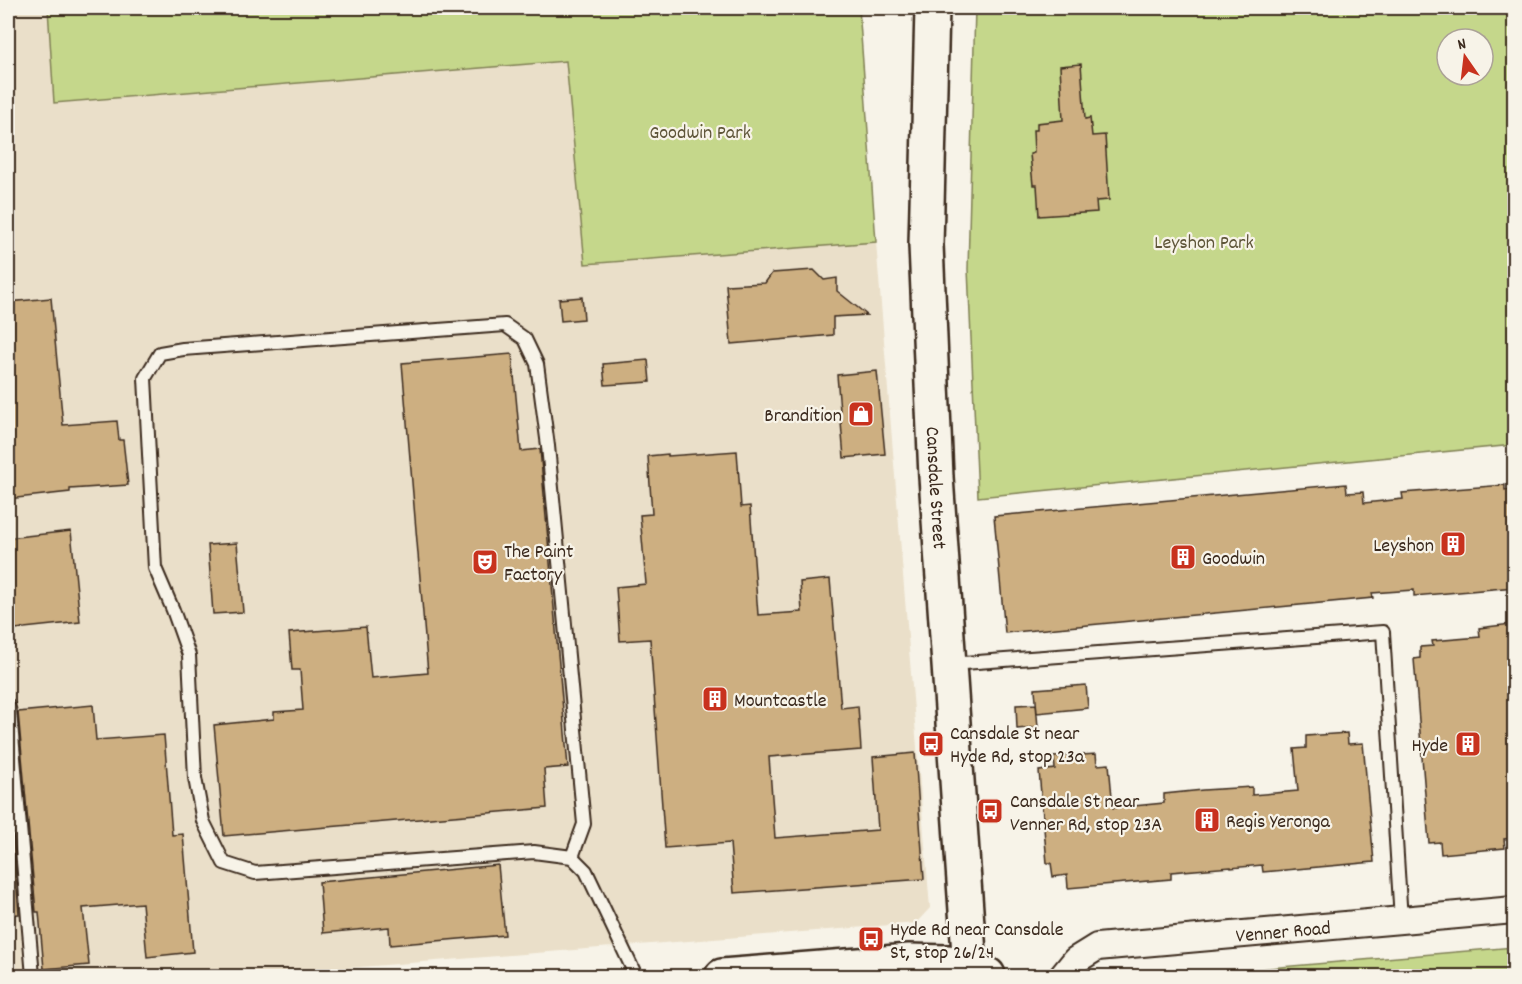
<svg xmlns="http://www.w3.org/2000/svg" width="1522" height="984" font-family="Dekko,sans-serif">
	<rect width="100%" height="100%" fill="#f7f3e8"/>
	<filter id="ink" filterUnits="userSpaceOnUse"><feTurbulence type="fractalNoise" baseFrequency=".0167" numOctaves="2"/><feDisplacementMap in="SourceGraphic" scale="12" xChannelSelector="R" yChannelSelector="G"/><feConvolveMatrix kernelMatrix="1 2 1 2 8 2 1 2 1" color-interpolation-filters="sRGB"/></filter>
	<g filter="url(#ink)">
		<!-- built -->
		<path fill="#eadfc9" d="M8,8H48L54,103L567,61L585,264L876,242L930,908L916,923L246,976H8Z"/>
		<!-- green -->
		<path fill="#c5d78b" stroke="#808054" stroke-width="1.5" fill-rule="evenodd" d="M48,8H859L876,242L585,264L566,61L54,103Z
			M975,8H1514V445L978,497L968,269ZM1447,39H1483V75H1447Z
			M1514,947V976H1176Z"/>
		<!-- building -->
		<path fill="#cdaf81" stroke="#3b2a1e" stroke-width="1.5" d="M1081,64L1085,119L1090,118L1092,136L1105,135L1109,200L1096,201L1097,212L1039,216L1037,185H1033L1030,154L1034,153L1033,130H1037V123L1063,120L1060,66Z
			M814,270L824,280L837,278V291L867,315L833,317V335L731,344L726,285L765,283L772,273Z
			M582,297L584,319L561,321L559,299Z
			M51,298L63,425L117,421L119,440H123L128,485L70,489V492L8,499V302Z
			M512,354L521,451L540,449L568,767L544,769L547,808L224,836L214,725L274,719V712L303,710L300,670H292L289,633L366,627L371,678L428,673L402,363Z
			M648,360L650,382L605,385L603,364Z
			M877,371L885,454L844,458L837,375Z
			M737,451L741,507L750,506L758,615L802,612L800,582L830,579L841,708L858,706L861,750L769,757L775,838L878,830L873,757L915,753L924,879L734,893L730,843L665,848L650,639L620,641L616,587L646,584L640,515L652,514L648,456L668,454V456Z
			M1346,484L1347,493L1363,492L1364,503L1403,499L1402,493L1505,485V490L1515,489V587L1414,596V590L1372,593L1373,598L1005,633L994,516Z
			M71,531L80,622L15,629L8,538Z
			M237,543L243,612L213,614L208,545Z
			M1511,624L1512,633H1515V838L1504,839L1505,848L1441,854L1440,842L1429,843L1414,659L1420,658V647L1433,646L1432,641L1480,637L1479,628Z
			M1086,685L1088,708L1037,713L1035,689Z
			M1036,704L1038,727L1017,729L1016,705Z
			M93,705L96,740L164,735L172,835L183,834L193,952L147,957L142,903L83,908L89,965L44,969L39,912H36L18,712Z
			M1347,733L1348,744L1363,743L1374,862L1263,872L1262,865L1231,868V867L1171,872V879L1068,888L1067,875L1053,877L1051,863H1047L1039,771L1055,769L1054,757L1096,754L1097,765L1109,764L1113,808L1164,803V794L1203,790L1252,787V795L1298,791L1294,749L1306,748V736Z
			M8,778L19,914L8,915Z
			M498,865L505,935L390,945L389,927L323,933L319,882Z"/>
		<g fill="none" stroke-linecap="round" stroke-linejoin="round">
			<!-- lane casing -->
			<g stroke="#3b2a1e" stroke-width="16">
				<path id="lane" d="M950,664L1383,632L1401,920
					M8,705L10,712L33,976
					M572,857L584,824L548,446L537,364L525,339L505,325L183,349L160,353L145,378L155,568L173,610L189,655L195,778L203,821L224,863L255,873L534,852L572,857L586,871L636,976"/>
			</g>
			<!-- street casing -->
			<g stroke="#3b2a1e" stroke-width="30">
				<g id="street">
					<path id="s1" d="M1063,976L1076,960L1097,947L1514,910"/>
				</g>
			</g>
			<!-- secondary casing -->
			<g stroke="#3b2a1e" stroke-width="38">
				<g id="secondary">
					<path id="s2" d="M932,8L926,245L936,477L970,968"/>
					<path d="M722,976L909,961L948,962L988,975"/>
				</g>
			</g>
			<!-- lane -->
			<use href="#lane" stroke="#f7f3e8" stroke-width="12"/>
			<!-- street -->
			<use href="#street" stroke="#f7f3e8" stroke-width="26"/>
			<!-- secondary -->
			<use href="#secondary" stroke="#f7f3e8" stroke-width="33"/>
		</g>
	</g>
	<!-- icons -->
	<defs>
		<g id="shop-square" transform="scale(1.35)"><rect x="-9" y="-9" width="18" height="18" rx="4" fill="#c8321e" stroke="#f7f3e8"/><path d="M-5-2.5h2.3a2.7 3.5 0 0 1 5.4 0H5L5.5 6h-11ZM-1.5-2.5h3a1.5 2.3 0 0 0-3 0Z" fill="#fff"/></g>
		<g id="building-square" transform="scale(1.35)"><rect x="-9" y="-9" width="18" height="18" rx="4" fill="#c8321e" stroke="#f7f3e8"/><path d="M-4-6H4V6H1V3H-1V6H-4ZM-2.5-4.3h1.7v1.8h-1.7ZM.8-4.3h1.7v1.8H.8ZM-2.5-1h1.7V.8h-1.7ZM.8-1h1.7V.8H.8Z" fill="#fff"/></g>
		<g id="theatre-square" transform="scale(1.35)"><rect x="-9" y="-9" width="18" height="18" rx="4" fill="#c8321e" stroke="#f7f3e8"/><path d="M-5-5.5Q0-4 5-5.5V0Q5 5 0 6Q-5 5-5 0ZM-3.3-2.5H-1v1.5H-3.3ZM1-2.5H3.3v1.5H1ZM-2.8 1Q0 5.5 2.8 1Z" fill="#fff"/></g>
		<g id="bus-square" transform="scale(1.35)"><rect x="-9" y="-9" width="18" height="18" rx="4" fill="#c8321e" stroke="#f7f3e8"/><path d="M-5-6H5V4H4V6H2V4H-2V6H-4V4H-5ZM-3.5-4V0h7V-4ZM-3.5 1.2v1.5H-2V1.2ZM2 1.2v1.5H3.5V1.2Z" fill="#fff"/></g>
	</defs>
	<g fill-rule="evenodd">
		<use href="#shop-square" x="861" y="414"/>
		<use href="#building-square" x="1453" y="544"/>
		<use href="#building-square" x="1183" y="557"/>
		<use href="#theatre-square" x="485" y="562"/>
		<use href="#building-square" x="715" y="699"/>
		<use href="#bus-square" x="931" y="744"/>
		<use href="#building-square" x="1468" y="744"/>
		<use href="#bus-square" x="990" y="811"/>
		<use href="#building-square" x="1207" y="820"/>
		<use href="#bus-square" x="871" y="939"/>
	</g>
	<g text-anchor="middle" stroke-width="4.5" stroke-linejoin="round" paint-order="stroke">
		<!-- park labels -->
		<g font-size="20" fill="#5e5539" stroke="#f7f3e8">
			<text x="700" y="138">Goodwin Park</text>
			<text x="1204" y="248">Leyshon Park</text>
		</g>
		<!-- poi labels -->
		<g font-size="20" fill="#3b2a1e" stroke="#f7f3e8" text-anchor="start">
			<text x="842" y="421" text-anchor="end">Brandition</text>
			<text x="1434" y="551" text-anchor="end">Leyshon</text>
			<text x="504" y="557">The Paint<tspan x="504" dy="23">Factory</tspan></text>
			<text x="1202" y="564">Goodwin</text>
			<text x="734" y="706">Mountcastle</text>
			<text x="950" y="739">Cansdale St near<tspan x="950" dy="23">Hyde Rd, stop 23a</tspan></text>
			<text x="1448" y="751" text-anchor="end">Hyde</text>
			<text x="1010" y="807">Cansdale St near<tspan x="1010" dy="23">Venner Rd, stop 23A</tspan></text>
			<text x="1226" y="827">Regis Yeronga</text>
			<text x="890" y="935">Hyde Rd near Cansdale<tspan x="890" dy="23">St, stop 26/24</tspan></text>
		</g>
		<!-- street labels -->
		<g font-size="20" fill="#3b2a1e" stroke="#f7f3e8">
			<text dy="7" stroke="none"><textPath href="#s2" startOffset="480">Cansdale Street</textPath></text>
			<text dy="7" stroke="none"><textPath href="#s1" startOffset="232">Venner Road</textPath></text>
		</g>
	</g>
	<!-- margin -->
	<rect width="1522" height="984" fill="none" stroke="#f7f3e8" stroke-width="30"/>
	<rect x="15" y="15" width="1492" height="954" fill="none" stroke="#3b2a1e" stroke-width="2" filter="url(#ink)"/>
	<!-- north arrow -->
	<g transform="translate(1465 57) rotate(346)"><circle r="28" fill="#f7f3e8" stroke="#aca397" stroke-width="1.5"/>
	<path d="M0-4.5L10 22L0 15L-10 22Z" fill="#c8321e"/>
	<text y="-9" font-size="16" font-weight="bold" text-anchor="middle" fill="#3b2a1e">N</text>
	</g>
</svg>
